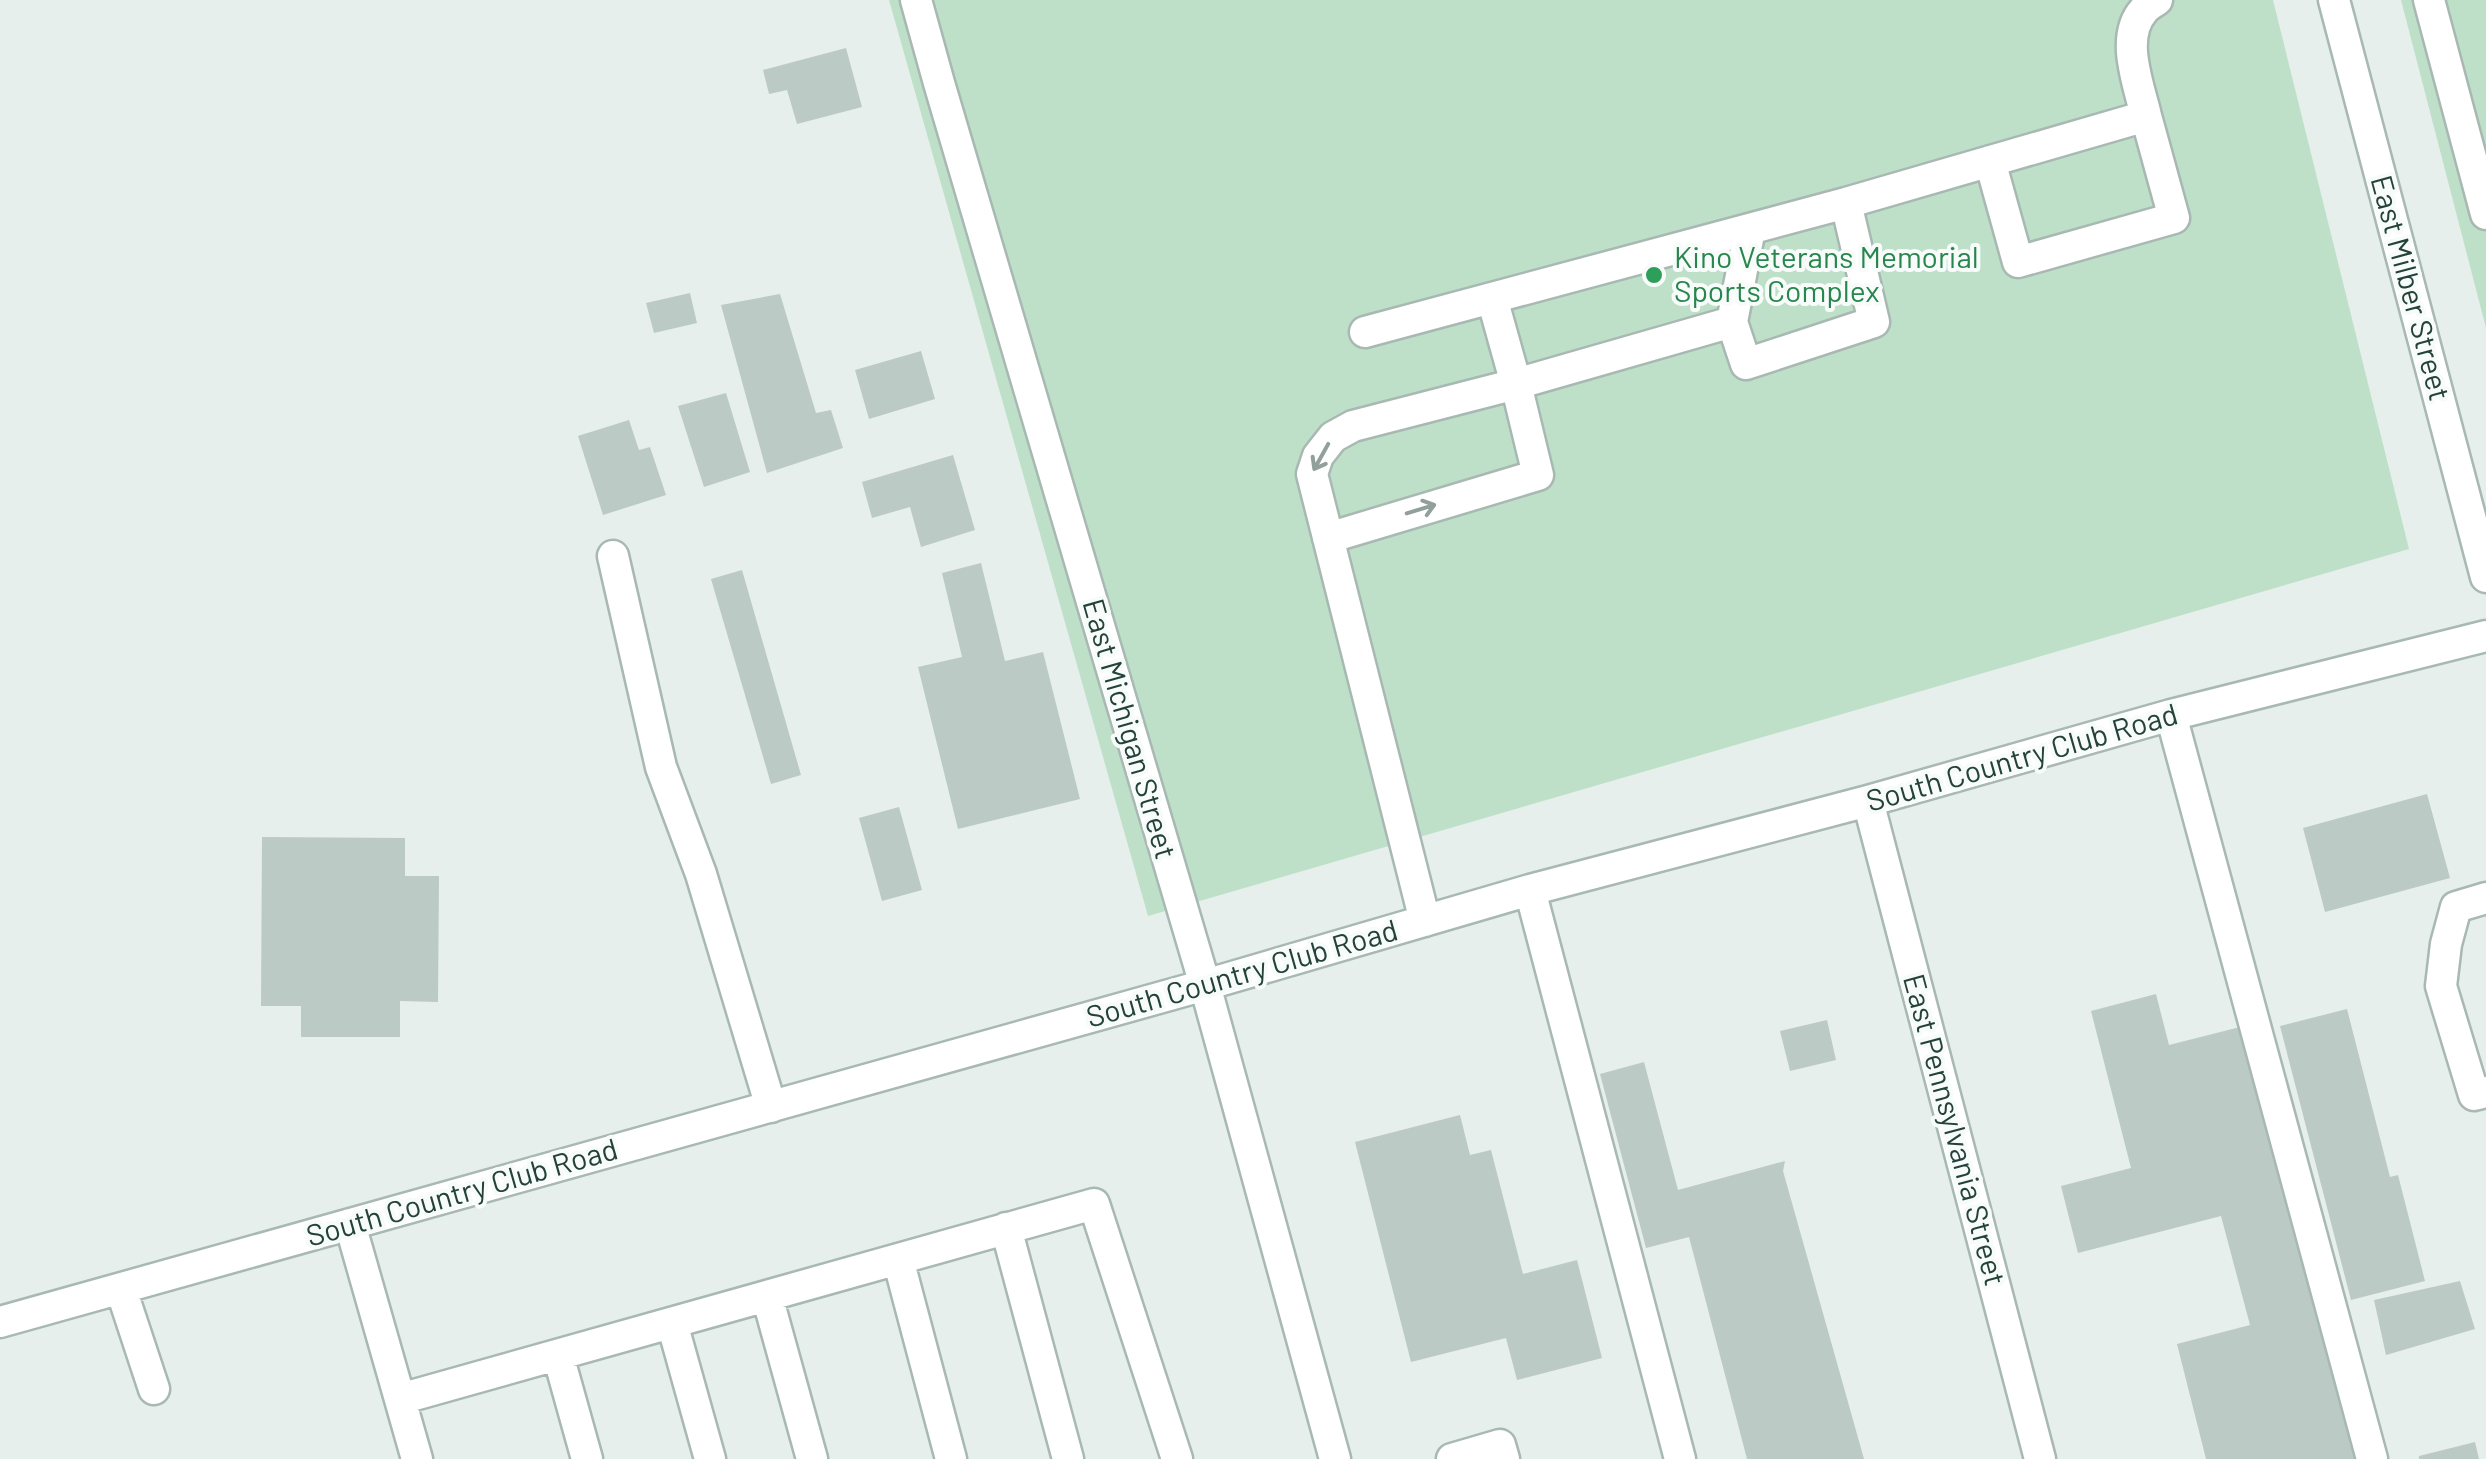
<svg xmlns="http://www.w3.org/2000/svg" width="2486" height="1459" font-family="Barlow,sans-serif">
	<rect width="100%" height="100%" fill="#e6efeb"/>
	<!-- green -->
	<path fill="#bfe0c8" d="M889,0H2273L2409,549L1148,916Z
		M2401,0H2486V328Z"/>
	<!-- building -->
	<path fill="#bbcac4" d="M846,48L862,107L797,124L787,90L769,94L763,70Z
		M690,293L697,323L654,333L646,303Z
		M780,294L816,413L831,410L843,448L767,473L721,305Z
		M921,351L935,399L869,419L855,370Z
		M726,393L750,472L704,487L678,406Z
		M629,420L639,450L650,447L666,495L603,515L578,436Z
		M953,455L975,530L921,547L910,507L872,518L862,482Z
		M981,563L1005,661L1043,652L1080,799L958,829L918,667L962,657L942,573Z
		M742,570L801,775L771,784L711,579Z
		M2427,794L2450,878L2325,912L2303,828Z
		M899,807L922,890L882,901L859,818Z
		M262,837L405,838V876H439L438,1002L400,1001V1037H301V1006H261Z
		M2156,994L2169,1045L2244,1026L2356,1459H2206L2177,1344L2250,1325L2221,1216L2078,1253L2061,1186L2131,1168L2091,1011Z
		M2347,1009L2390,1177L2398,1175L2425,1281L2351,1300L2280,1026Z
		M1827,1020L1836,1060L1790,1071L1780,1031Z
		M1644,1062L1678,1190L1785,1161L1783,1171L1864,1459H1747L1689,1237L1646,1248L1600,1074Z
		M1460,1115L1470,1155L1491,1150L1523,1274L1577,1260L1602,1358L1517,1380L1506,1338L1411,1362L1355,1142Z
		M2460,1281L2475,1329L2386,1355L2374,1300Z
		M2475,1442L2479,1459H2419V1456Z"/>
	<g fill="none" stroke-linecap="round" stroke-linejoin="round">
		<!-- minor casing -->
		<g stroke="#a8b8b2" stroke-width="35">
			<path id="minor" d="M916,0L939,83L1205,985L1335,1459
				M2334,0L2486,577
				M2429,0L2486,214
				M1990,161L2018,262L2174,218L2146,116
				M1846,203L2146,116C2139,85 2119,37 2144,10C2147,6 2153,3 2157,0
				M1732,322L1750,229
				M1365,332L1846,203L1874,322L1746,364L1732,322L1516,384L1492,298
				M1328,538L1538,475L1516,384L1353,426L1333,437L1318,456L1312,474L1425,921
				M613,556L661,767L701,874L771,1107
				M2171,715L2372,1459
				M1868,801L2040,1459
				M1530,890L1680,1459
				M2486,898L2456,907L2446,944L2441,986L2474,1095L2486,1092
				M350,1224L417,1459
				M1006,1228L1068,1459
				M898,1259L951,1459
				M121,1289L154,1389
				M767,1296L812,1459
				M0,1322L1205,985L1530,890L1868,801L2171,715L2486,636
				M672,1323L710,1459
				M558,1355L587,1459
				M400,1399L1094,1204L1177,1459
				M1452,1459L1500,1445L1504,1459"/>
		</g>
		<!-- minor -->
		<use href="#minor" stroke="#fff" stroke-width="30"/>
	</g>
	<!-- one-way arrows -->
	<defs><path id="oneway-shaft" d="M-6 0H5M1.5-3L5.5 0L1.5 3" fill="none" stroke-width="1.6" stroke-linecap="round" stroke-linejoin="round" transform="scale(2.5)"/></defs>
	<g stroke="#92a09c">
		<use href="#oneway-shaft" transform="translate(1321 457) rotate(119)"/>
		<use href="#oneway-shaft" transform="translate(1421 509) rotate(-17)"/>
	</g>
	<!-- markers -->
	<circle fill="#2e9e5b" stroke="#f7fbf9" stroke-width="4" cx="1654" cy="275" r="10"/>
	<g text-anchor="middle" stroke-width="8" stroke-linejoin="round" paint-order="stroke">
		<!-- leisure labels -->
		<g font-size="30" fill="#27864d" stroke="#f7fbf9" text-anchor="start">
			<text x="1674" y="268">Kino Veterans Memorial<tspan x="1674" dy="34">Sports Complex</tspan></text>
		</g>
		<!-- street labels -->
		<g font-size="30" fill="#24423a" stroke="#f7fbf9">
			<text transform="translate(2410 288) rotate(75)" y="10">East Milber Street</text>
			<text transform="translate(1129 729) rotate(74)" y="10">East Michigan Street</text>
			<text transform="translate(2022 758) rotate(-16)" y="10">South Country Club Road</text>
			<text transform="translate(1242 974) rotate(-16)" y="10">South Country Club Road</text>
			<text transform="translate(1954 1130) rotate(75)" y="10">East Pennsylvania Street</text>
			<text transform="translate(462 1193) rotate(-16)" y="10">South Country Club Road</text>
		</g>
	</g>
</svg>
